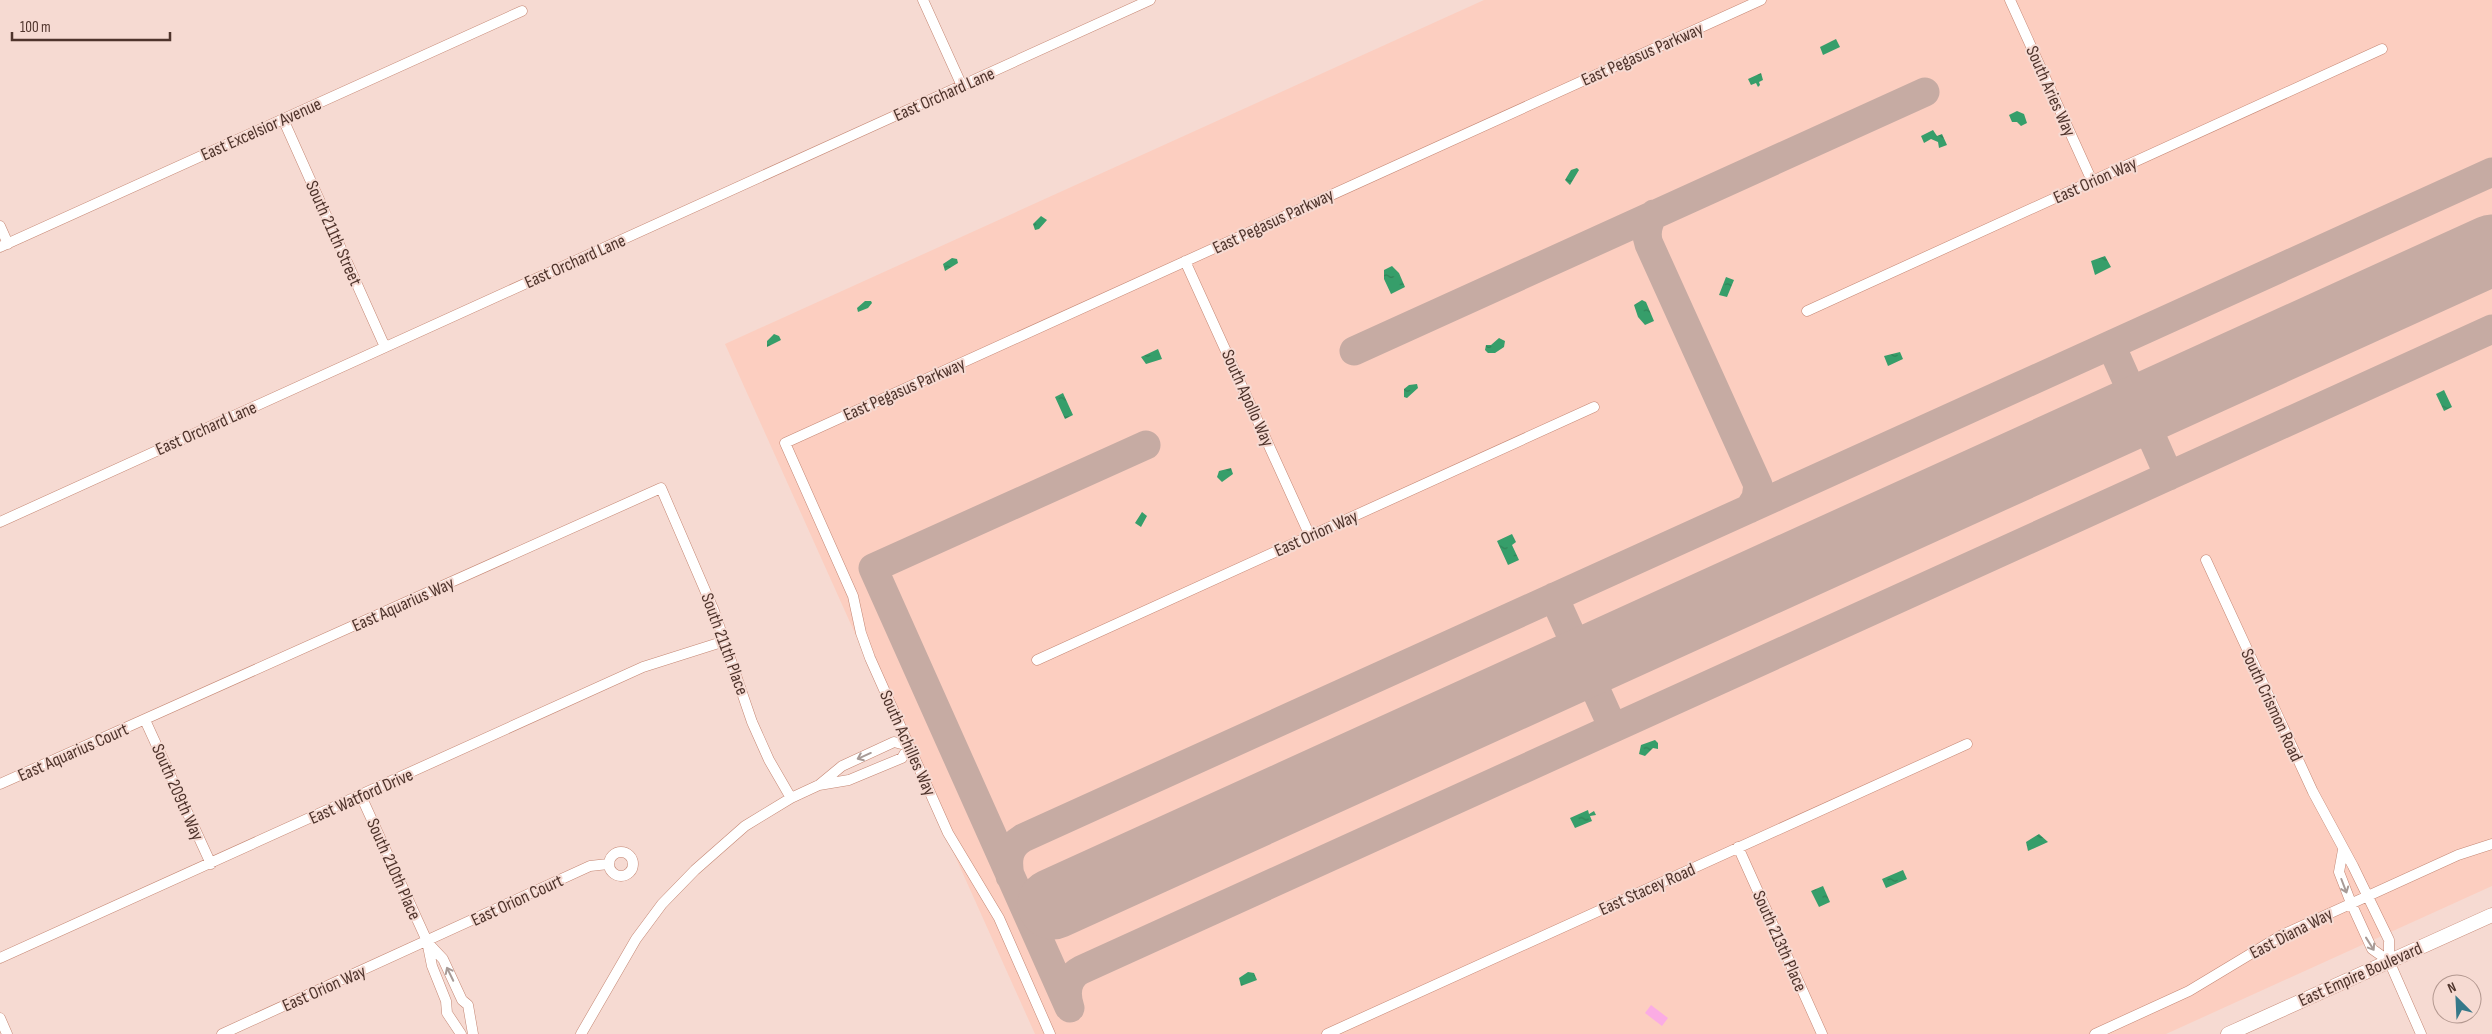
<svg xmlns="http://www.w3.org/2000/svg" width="2492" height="1034" font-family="'Sofia Sans Condensed',sans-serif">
	<defs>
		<pattern id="water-ripples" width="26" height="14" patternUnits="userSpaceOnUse" patternTransform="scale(1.25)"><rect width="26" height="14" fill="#369e6a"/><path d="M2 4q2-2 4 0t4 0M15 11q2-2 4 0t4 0" fill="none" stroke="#308257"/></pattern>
	</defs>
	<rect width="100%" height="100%" fill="#f6dad2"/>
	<!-- built -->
	<path fill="#fccec0" d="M1484,0H2492V886L2166,1034H1035L725,344Z"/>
	<!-- pitch -->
	<path fill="#fbace4" d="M1651,1005L1668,1018L1662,1026L1645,1013Z"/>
	<!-- water -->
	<path fill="url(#water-ripples)" d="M1836,39L1840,47L1823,55L1820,47Z
		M1761,73L1763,80L1759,82L1760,85L1758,87L1756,83L1751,85L1748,79Z
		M2017,111L2024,114L2027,123L2021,126L2017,122H2012L2009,115Z
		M1933,130L1937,136L1942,134L1947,145L1939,148L1938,142L1931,139L1924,143L1921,136Z
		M1577,168L1579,170L1570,185L1565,180L1571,170Z
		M1041,216L1047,220L1039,229L1035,230L1033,224Z
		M2105,256L2111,267L2095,275L2091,261Z
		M952,258L957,259L958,263L945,271L943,264Z
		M1392,266L1399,273L1405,287L1391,294L1384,279V270Z
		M1726,277L1734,280L1727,297L1719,295Z
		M1642,300L1646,302L1654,321L1645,325L1638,317L1634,305Z
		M865,301H871L872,303L868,308L858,312L857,308Z
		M774,334L779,336L781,340L767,347V341Z
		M1499,338L1505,341L1504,347L1495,353H1488L1485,350L1486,345H1491Z
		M1158,349L1162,359L1146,364L1141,357Z
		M1900,352L1903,359L1888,366L1884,356Z
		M1417,384L1418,388L1407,398L1404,397V389L1409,385Z
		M2444,390L2452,407L2444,411L2436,394Z
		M1063,393L1073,415L1065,419L1055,397Z
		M1231,468L1233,474L1222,482L1217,477L1219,471Z
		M1142,512L1147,516L1141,527L1135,523Z
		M1512,534L1516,542L1512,545L1519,560L1508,565L1497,541Z
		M1655,740L1658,743V749L1653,748L1645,756L1639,754L1641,745Z
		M1588,810L1589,814L1594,811L1596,815L1590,816L1592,821L1575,828L1570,818Z
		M2039,834L2048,842L2028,851L2026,842Z
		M1903,870L1907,879L1886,888L1882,879Z
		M1823,886L1830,902L1819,907L1811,891Z
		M1248,972L1254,973L1257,980L1241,986L1239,978Z"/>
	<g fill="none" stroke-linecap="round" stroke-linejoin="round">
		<!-- taxiway -->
		<path stroke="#c6aba3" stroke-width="29" d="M1654,214C1648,223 1645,233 1649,244L1758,485L1756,498L1749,509
			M2111,345L2169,476
			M1354,351L1925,92
			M1554,597L1613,728
			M1010,876C1007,860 1008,847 1023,838L2492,172
			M1040,942C1037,927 1038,913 1053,904
			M1069,1007L873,568L1146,445
			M1070,1008C1065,993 1066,978 1081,970L2492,329"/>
		<!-- runway -->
		<path stroke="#c6aba3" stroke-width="71" d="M1053,904L2492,250"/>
		<!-- street casing -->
		<g stroke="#c48673" stroke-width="11">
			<path id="street" d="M923,0L962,86
				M2010,0L2092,181
				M283,119L385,347
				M0,226L8,244
				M0,247L522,11
				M1185,261L1310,536
				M1807,311L2382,49
				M0,522L1150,0
				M2206,560L2313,792L2353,866L2389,940V961L2421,1034
				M1037,660L1594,407
				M145,720L211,864
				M0,784L661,488L714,611L752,722L769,760L791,798
				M361,796L427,941L432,966L446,1001L447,1013L461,1034
				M1738,847L1822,1034
				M2343,850L2339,872L2351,903L2372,949L2389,961
				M609 864a12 12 0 1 1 24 0a12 12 0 1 1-24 0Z
				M427,942L443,959L462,1000L468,1005L473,1034
				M0,958L643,667L725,641
				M0,1018L7,1034
				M222,1034L590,866L608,864
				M581,1034L636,939L662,904L695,870L745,826L791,798L819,785L842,766L894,742L909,746L902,758L849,780L819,785
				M1050,1034L999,918L948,833L870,658L861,633L853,596L785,443L1761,0
				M1327,1034L1967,744
				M2095,1034L2189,991L2282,935L2458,855L2492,844"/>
		</g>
		<!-- secondary casing -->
		<g stroke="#c48673" stroke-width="15">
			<path id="secondary" d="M2228,1034L2492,915"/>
		</g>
		<!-- street -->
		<use href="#street" stroke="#fff" stroke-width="10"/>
		<!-- secondary -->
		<use href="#secondary" stroke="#fff" stroke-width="14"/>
	</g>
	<!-- one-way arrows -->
	<defs><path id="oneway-shaft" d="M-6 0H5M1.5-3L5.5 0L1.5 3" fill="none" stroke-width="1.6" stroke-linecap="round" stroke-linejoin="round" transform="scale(1.25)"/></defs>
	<g stroke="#a79a96">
		<use href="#oneway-shaft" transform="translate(864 756) rotate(156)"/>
		<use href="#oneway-shaft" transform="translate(2344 886) rotate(69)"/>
		<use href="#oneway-shaft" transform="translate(2370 944) rotate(58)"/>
		<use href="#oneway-shaft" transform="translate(450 974) rotate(-116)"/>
	</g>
	<g text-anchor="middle" stroke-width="4" stroke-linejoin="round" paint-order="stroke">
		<!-- street labels -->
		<g font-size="18" fill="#4f342c" stroke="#f6dad2">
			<text transform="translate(1642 54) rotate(-24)" y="6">East Pegasus Parkway</text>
			<text transform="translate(2051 91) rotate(66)" y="6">South Aries Way</text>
			<text transform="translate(944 94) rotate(-24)" y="6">East Orchard Lane</text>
			<text transform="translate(261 129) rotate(-24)" y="6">East Excelsior Avenue</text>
			<text transform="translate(2095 180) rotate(-24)" y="6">East Orion Way</text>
			<text transform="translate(1273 221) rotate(-25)" y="6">East Pegasus Parkway</text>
			<text transform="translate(334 233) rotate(66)" y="6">South 211th Street</text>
			<text transform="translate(575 261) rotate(-24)" y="6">East Orchard Lane</text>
			<text transform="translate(904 389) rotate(-24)" y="6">East Pegasus Parkway</text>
			<text transform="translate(1248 398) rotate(66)" y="6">South Apollo Way</text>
			<text transform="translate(206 428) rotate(-24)" y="6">East Orchard Lane</text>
			<text transform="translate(1316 533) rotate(-24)" y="6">East Orion Way</text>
			<text transform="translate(403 604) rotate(-24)" y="6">East Aquarius Way</text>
			<text transform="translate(725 644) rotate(70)" y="6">South 211th Place</text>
			<text transform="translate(2272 705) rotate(65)" y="6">South Crismon Road</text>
			<text transform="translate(908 743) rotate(66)" y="6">South Achilles Way</text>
			<text transform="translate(73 752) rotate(-24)" y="6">East Aquarius Court</text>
			<text transform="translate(178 792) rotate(66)" y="6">South 209th Way</text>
			<text transform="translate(361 796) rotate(-24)" y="6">East Watford Drive</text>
			<text transform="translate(394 869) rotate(66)" y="6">South 210th Place</text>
			<text transform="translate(1647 889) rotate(-24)" y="6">East Stacey Road</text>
			<text transform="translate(517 900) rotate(-25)" y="6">East Orion Court</text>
			<text transform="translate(2291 933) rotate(-27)" y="6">East Diana Way</text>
			<text transform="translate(1780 941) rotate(66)" y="6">South 213th Place</text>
			<text transform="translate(2360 974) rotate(-24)" y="6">East Empire Boulevard</text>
			<text transform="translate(324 988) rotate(-24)" y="6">East Orion Way</text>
		</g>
	</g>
	<!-- north arrow -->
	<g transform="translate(2457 999) rotate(336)"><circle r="24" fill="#f6dad2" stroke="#b39890"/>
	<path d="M0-4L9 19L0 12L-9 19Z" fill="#357889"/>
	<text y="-8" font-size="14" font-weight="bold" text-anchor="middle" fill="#4f342c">N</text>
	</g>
	<!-- scale -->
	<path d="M12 32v8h158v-8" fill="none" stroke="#4f342c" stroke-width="2.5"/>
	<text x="20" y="32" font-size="15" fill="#4f342c" stroke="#f6dad2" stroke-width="4" paint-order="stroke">100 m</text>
</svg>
